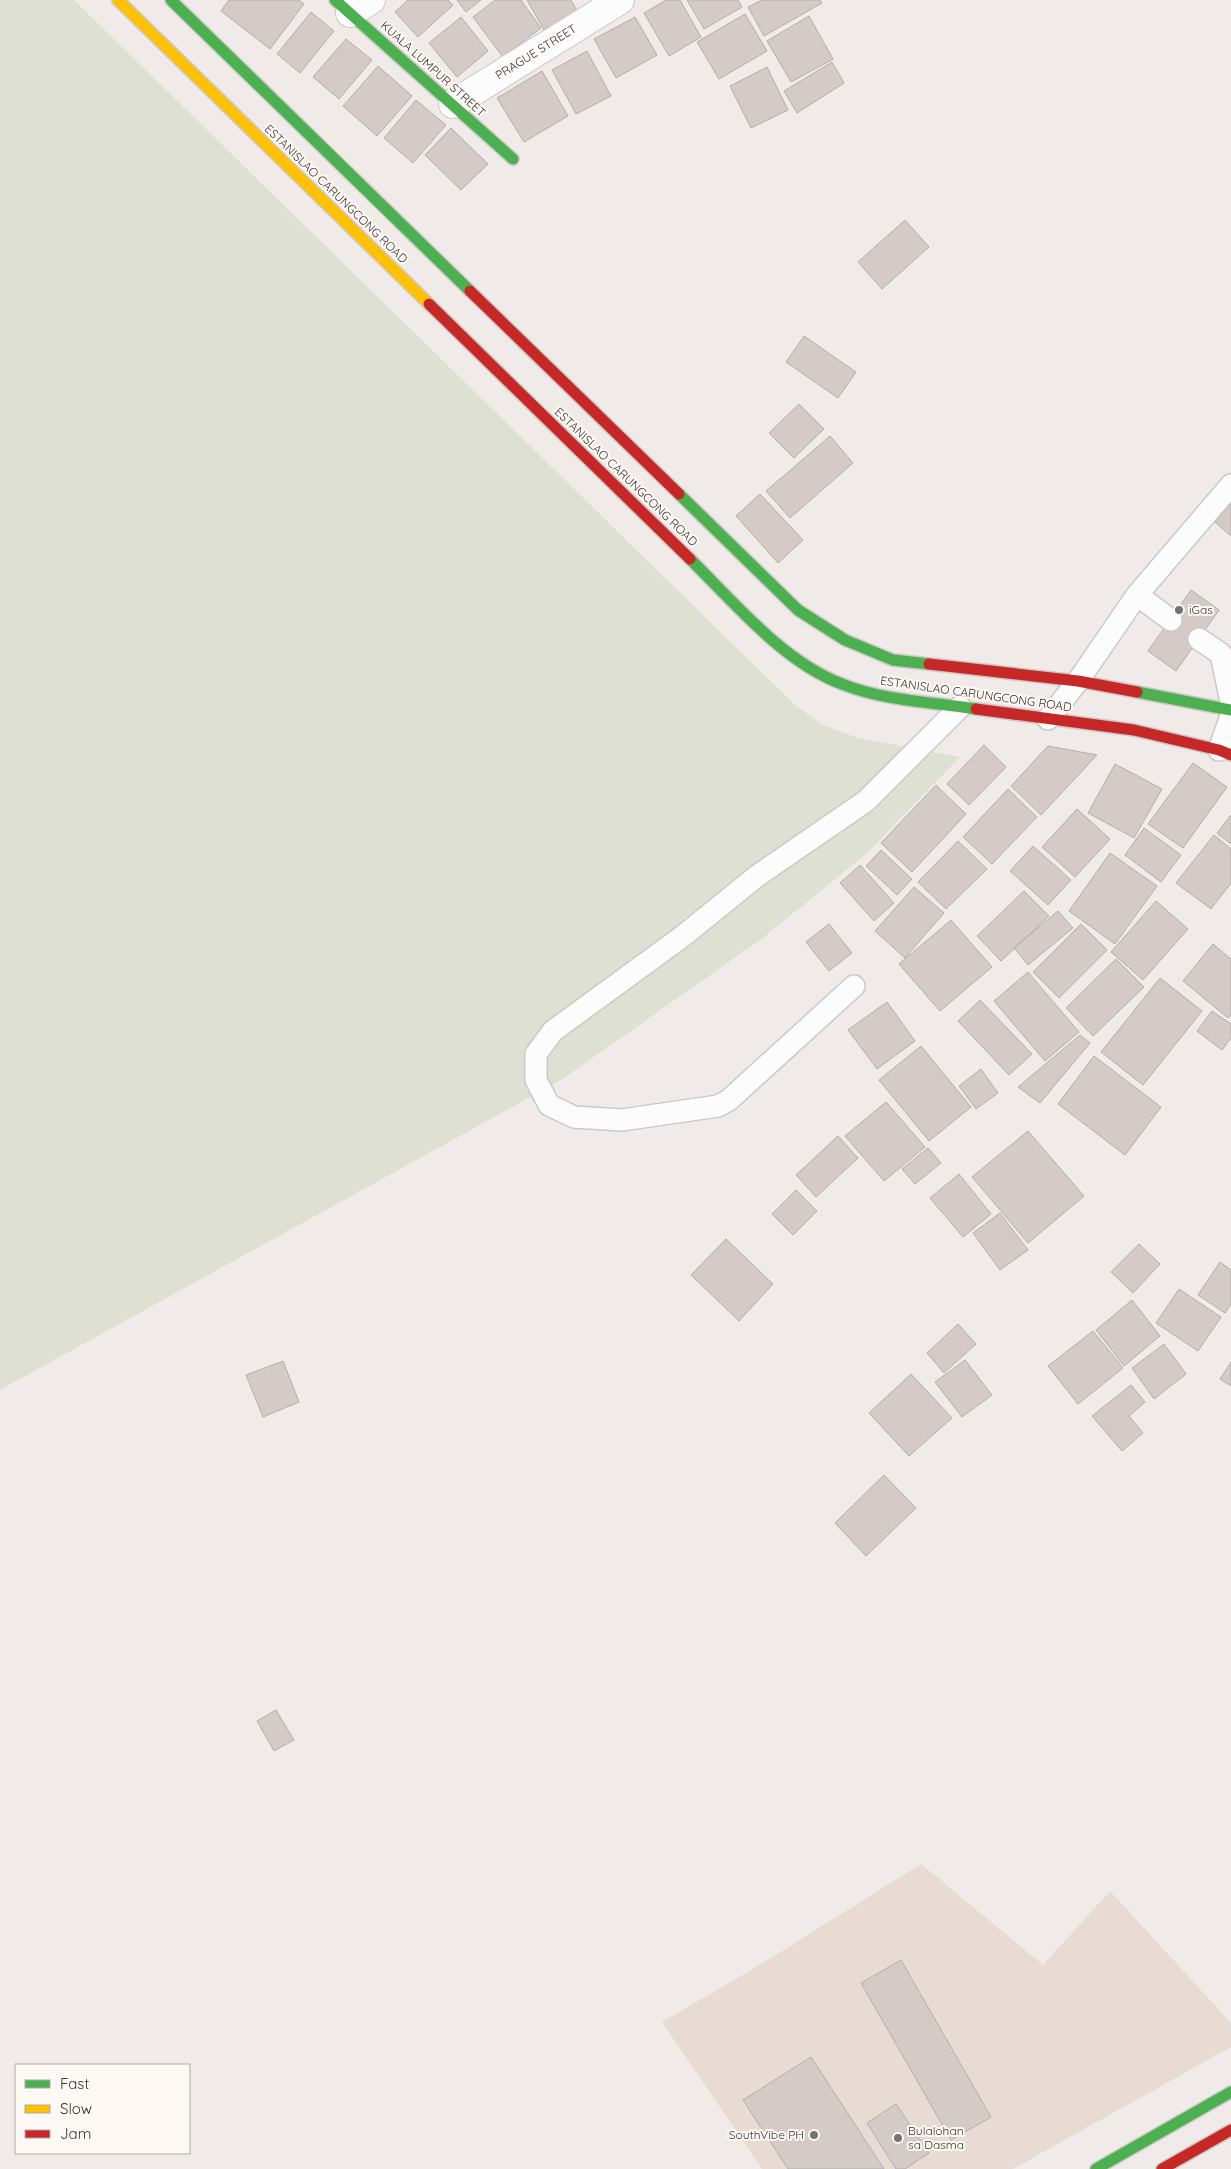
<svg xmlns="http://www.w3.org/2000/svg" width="1231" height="2169" font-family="Quicksand,sans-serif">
	<rect width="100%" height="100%" fill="#f0ebe8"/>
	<!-- built -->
	<path fill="#e7dbd4" d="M921,1864L1043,1965L1110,1891L1231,2023V2047L1013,2169H762L662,2022L763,1963Z"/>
	<!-- green -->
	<path fill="#dde0d3" d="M0,0H74L796,706L823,725L858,738L960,757L866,854L760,940L561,1080L0,1390Z"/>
	<!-- building -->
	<path fill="#d4cbc6" stroke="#b2aeac" d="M229,0H299L304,4L270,49L221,11Z
		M408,0H448L453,5L418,37L395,12Z
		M457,0H481L466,12Z
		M495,0H521L541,28L503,57L473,17Z
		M527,0H571L577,11L544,30Z
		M666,0H680L701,37L669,56L644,13Z
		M687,0H738L742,7L704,29Z
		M762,0H820L822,3L764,36L748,7Z
		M311,12L334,31L300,73L277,54Z
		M745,14L767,51L719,79L697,42Z
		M809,16L833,59L791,82L767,41Z
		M461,17L488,51L457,77L429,43Z
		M635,17L657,55L616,78L594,39Z
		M346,39L372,60L339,99L313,77Z
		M587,51L611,96L576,114L552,70Z
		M832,62L844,83L797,113L784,91Z
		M378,66L412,96L377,136L343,106Z
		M767,67L788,110L751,128L730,86Z
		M542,71L568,116L524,142L497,98Z
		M416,100L446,125L413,163L384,138Z
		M451,128L488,164L461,190L425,155Z
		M905,220L929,247L882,289L858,262Z
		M804,336L856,372L838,398L786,362Z
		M799,404L824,429L794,458L769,433Z
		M830,436L853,463L790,518L766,491Z
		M760,494L803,540L778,563L736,516Z
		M1231,503V536L1215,522Z
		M1191,590L1219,610L1176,671L1148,651Z
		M984,745L1006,767L969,805L947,784Z
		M1048,746L1097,755L1041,815L1011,786Z
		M1193,763L1227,787L1183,848L1148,824Z
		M1115,764L1162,789L1134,838L1088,813Z
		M936,785L966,814L912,872L881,843Z
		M1008,789L1037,817L992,864L963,837Z
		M1077,809L1110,839L1075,877L1042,847Z
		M1231,815V844L1217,833Z
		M1144,828L1181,855L1161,882L1125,855Z
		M1214,835L1231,849V883L1211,909L1176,883Z
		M958,841L987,869L946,909L918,882Z
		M1033,846L1071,880L1048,905L1010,871Z
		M881,850L912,879L897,895L866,866Z
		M1110,853L1157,886L1115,944L1069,911Z
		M860,865L894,903L874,921L840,883Z
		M914,887L944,913L905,958L875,931Z
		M1024,891L1049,916L1001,961L977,936Z
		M1156,901L1188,929L1143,980L1111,952Z
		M1058,911L1073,928L1028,965L1014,948Z
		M951,920L992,967L940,1011L899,964Z
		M829,924L852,953L829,971L806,942Z
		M1081,924L1107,950L1059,998L1033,972Z
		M1213,944L1231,959V1015L1228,1018L1183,981Z
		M1116,959L1144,987L1093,1036L1066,1008Z
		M1028,972L1079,1032L1045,1061L994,1001Z
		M1160,978L1202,1011L1143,1085L1101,1052Z
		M980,1000L1032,1054L1009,1075L958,1021Z
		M887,1002L915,1041L877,1069L848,1030Z
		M1212,1011L1231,1024V1038L1222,1050L1197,1031Z
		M1080,1035L1090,1043L1040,1103L1018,1087Z
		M921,1046L971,1107L929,1141L879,1080Z
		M1094,1056L1161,1107L1125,1155L1058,1104Z
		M981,1069L998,1093L976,1109L959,1086Z
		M886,1102L925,1147L884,1181L845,1136Z
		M1028,1131L1084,1196L1028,1243L972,1177Z
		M838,1136L858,1158L816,1197L796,1175Z
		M928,1148L941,1163L915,1184L902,1169Z
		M959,1174L991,1214L963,1237L930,1198Z
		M796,1190L817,1211L793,1235L772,1214Z
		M1000,1213L1028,1250L1000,1270L973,1233Z
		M726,1239L773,1284L739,1321L691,1275Z
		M1139,1244L1160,1264L1133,1293L1111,1272Z
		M1220,1262L1231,1270V1304L1225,1313L1198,1295Z
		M1179,1289L1221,1317L1198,1351L1156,1323Z
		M1132,1300L1160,1336L1124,1366L1096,1330Z
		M958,1324L976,1344L944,1373L927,1353Z
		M1093,1331L1123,1368L1078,1404L1048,1366Z
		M1164,1344L1186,1374L1154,1399L1132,1368Z
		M965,1360L992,1395L962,1417L935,1382Z
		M283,1361L299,1402L263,1417L246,1375Z
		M1231,1362V1386L1220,1379Z
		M911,1374L952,1418L909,1456L869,1413Z
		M1131,1385L1145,1402L1129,1416L1143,1433L1122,1451L1092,1416Z
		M884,1475L916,1508L866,1556L835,1523Z
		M276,1710L294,1740L274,1751L257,1721Z
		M901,1960L991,2117L951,2140L861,1983Z
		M811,2057L884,2169H788L743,2100Z
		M896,2104L929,2153L905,2169H896L867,2123Z"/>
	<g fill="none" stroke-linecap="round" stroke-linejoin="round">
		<!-- lane casing -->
		<g stroke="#ccc8c6" stroke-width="24">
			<path id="lane" d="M1137,595L1171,620
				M1199,639L1221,654L1231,702
				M1048,719L1078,681L1137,595L1231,485
				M1219,750L1231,716
				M854,986L729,1100L718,1106L622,1120L574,1117L549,1105L536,1080V1054L553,1031L683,936L757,876L866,801L960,707"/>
		</g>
		<!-- street casing -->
		<g stroke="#ccc8c6" stroke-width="30">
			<path id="street" d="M350,13L371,0
				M453,104L620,0"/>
		</g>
		<!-- fast casing -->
		<g stroke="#ccc8c6" stroke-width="14">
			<path id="fast" d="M171,0L470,291
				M335,0L513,159
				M679,494L798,610L845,640L893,660L929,664
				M690,559C734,602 783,662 842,684C884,701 932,702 976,709
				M1137,692L1231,710
				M1096,2169L1231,2092"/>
		</g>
		<!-- slow casing -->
		<g stroke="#ccc8c6" stroke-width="14">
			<path id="slow" d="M118,0L429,304"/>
		</g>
		<!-- jam casing -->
		<g stroke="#ccc8c6" stroke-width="14">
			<path id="jam" d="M470,291L679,494
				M429,304L690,559
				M929,664L1078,681L1137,692
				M976,709L1134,730L1219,750L1231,755
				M1162,2169L1231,2130"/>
		</g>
		<!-- lane -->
		<use href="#lane" stroke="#fdfcfc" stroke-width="21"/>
		<!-- street -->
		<use href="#street" stroke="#fdfcfc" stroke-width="28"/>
		<!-- fast -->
		<use href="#fast" stroke="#4caf50" stroke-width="11"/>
		<!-- slow -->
		<use href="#slow" stroke="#ffc107" stroke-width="11"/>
		<!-- jam -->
		<use href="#jam" stroke="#c62828" stroke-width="11"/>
	</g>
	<!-- markers -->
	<g fill="#777370" stroke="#fff9f5" stroke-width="2">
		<circle cx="1179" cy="610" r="5"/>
		<circle cx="814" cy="2135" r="5"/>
		<circle cx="898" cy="2138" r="5"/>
	</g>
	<g text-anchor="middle" stroke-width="4" stroke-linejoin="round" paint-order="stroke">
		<!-- street labels -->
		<g font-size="12" fill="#363230" stroke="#fff9f5">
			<text transform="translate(536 52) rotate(-32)" y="4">PRAGUE STREET</text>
			<text transform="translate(433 69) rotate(42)" y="4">KUALA LUMPUR STREET</text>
			<text transform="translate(336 194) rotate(44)" y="4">ESTANISLAO CARUNGCONG ROAD</text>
			<text transform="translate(626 477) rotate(44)" y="4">ESTANISLAO CARUNGCONG ROAD</text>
			<text transform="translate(976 694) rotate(8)" y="4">ESTANISLAO CARUNGCONG ROAD</text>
		</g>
		<!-- poi labels -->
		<g font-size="12" fill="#363230" stroke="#fff9f5" text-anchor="start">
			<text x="1189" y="614">iGas</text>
			<text x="908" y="2135">Bulalohan<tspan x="908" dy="14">sa Dasma</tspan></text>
			<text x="804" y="2139" text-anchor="end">SouthVibe PH</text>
		</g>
	</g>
	<!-- legend -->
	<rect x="15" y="2064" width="175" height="90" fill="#fff9f5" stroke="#afa9a6"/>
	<rect x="25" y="2080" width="25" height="8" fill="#4caf50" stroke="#afa9a6"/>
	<text x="60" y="2089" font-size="15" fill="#363230">Fast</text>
	<rect x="25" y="2105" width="25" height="8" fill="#ffc107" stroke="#afa9a6"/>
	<text x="60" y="2114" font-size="15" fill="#363230">Slow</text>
	<rect x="25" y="2130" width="25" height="8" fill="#c62828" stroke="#afa9a6"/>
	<text x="60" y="2139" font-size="15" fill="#363230">Jam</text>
</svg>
